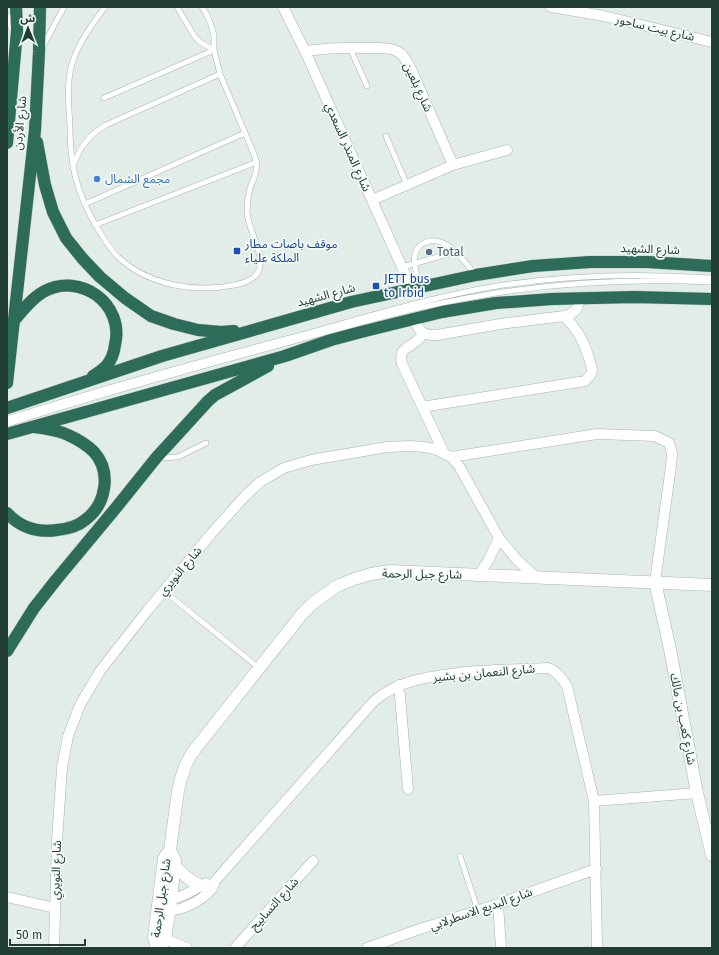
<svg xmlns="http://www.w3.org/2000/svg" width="719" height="955" font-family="'Fira Sans','Noto Sans Arabic',sans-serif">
	<rect width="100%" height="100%" fill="#e2ede7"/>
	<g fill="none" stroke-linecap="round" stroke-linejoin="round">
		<!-- lane casing -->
		<g stroke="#a4b5ae" stroke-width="6">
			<path id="lane" d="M105,7C92,25 78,43 72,64C66,85 69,107 70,127C70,140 71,154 73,166C76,184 83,201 91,217C99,231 107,246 118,257C146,283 186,291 222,287C235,285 254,283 259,270C265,254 248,230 247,212C247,204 248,196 250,188C252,183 255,177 256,171C257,165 256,159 254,154L220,74L214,50V36L211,25L207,15L202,7
				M177,7L195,37L200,42L214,50
				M43,46L64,7
				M350,48L367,86
				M104,98L214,50
				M386,136L407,185
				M74,164C80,146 90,134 106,125L220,74
				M85,204L245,133
				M95,225L257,162
				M402,267L455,252
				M420,287C416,270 406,248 429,241C435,240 441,241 447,245C458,252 467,264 475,274
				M7,419C100,389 195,363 290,338C357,320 423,299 491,287C563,275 639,273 712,278
				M7,424C98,395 190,369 283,344C342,328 402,310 462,299C544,283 629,278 712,282
				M159,458L178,457L206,443
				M164,591L259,668
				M460,856L478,911"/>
		</g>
		<!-- street casing -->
		<g stroke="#a4b5ae" stroke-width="11">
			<path id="street" d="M283,7L305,51L402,267L411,289
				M551,7L604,16L712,42
				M7,18L17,31
				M305,51C327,48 348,47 370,48C378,48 389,47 397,51C405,55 408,64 412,71L453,165
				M372,200L453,165L507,150
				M415,318C417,331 424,336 437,335L500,324L564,316C576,313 578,309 580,298
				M424,333C421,337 418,340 414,343C404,350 399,350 402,364L444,453
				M422,407L585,381C588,378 592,375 592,370C592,366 590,362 589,358C584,341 577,328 564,316
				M451,457L597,434L655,436L669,443L672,453L671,466L655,582
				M478,576L488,561L499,538
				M399,685L408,789
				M594,801L697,793
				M7,897L55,908
				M166,900C177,900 196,889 206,883
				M498,904L501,948
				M164,910C179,913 201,901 211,890C213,888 214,884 215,881L374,701C400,679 433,676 465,672C493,670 520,669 548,668C556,670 562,679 567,686L594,801L597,948
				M158,938L165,939L187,948
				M54,948L57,841L62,768L68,736L80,705L100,671L147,611L211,534L245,496L260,482L284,468L311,460L387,447L410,446L424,447L435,449L451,457L459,466L499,538L517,560L536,577
				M235,948L313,861
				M367,948L417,930L498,904L596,869"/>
		</g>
		<!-- secondary casing -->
		<g stroke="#a0b9ae" stroke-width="13">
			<path id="secondary" d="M655,582L670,649L697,793L712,855
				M174,865C182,874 190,881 201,886
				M157,948L154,937L164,858L170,850
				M161,948L165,939L171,900L175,860L170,850L178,791L181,779L186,764L192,753L302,614L313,603L337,586L354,579L371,574L390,571L712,585"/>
		</g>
		<!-- highway casing -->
		<g stroke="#c1c9c6" stroke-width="13">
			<path id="highway" d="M37,142L45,185L53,212L66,238L82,258L100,277L125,298L151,316L174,324L198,330L221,332L234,331
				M7,143L17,31L16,7
				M13,322C22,311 31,299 43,292C80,271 125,304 115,345C114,353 112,359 107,365C103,370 97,373 93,376
				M7,383L35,130L39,52L40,7
				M7,408L162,356L351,302L476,275L533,266L590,262H647L712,266
				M7,434L285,356L331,340L361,332L442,312L496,303L552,299L634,297L712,299
				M7,513C20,527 37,533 57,530C67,529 77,527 85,520C106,505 112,472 94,452C87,445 77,439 68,435C58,430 46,429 35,427
				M7,651L34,608L56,580L115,509L156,458L208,401L215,395L268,366"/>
		</g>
		<!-- lane -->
		<use href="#lane" stroke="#fff" stroke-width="5"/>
		<!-- street -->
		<use href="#street" stroke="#fff" stroke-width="10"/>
		<!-- secondary -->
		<use href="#secondary" stroke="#fff" stroke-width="12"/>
		<!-- highway -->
		<use href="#highway" stroke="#2c6c59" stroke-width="12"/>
	</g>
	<!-- markers -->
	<circle fill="#3f7fe0" stroke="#f3f9f5" stroke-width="1.5" cx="97" cy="179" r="4"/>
	<g fill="#1a4fb4" stroke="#f3f9f5" stroke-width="1.5">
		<rect x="233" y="247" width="8" height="8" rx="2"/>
		<rect x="372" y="282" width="8" height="8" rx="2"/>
	</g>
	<circle fill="#5c6f8a" stroke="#f3f9f5" stroke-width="1.5" cx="429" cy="252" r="4"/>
	<g text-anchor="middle" stroke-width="3.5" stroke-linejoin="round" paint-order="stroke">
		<!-- street labels -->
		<g font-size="12" fill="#213e34" stroke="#f3f9f5">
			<text transform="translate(655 28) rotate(13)" y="4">شارع بيت ساحور</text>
			<text transform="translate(418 87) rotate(65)" y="4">شارع بلعين</text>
			<text transform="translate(20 123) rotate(-85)" y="4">شارع الأردن</text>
			<text transform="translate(348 147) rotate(66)" y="4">شارع المنذر السعدي</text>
			<text transform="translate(650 249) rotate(2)" y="4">شارع الشهيد</text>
			<text transform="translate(326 295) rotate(-15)" y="4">شارع الشهيد</text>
			<text transform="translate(180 571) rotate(-50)" y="4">شارع النويري</text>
			<text transform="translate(422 574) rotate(1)" y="4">شارع جبل الرحمة</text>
			<text transform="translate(484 673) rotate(-5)" y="4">شارع النعمان بن بشير</text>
			<text transform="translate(683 719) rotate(79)" y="4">شارع كعب بن مالك</text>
			<text transform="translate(56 870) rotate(-88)" y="4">شارع النويري</text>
			<text transform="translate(161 898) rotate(-82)" y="4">شارع جبل الرحمة</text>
			<text transform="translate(274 904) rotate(-48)" y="4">شارع التسابيح</text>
			<text transform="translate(481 909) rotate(-19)" y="4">شارع البديع الاسطرلابي</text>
		</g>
		<!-- shop labels -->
		<g font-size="12" fill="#366cbe" stroke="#f3f9f5" text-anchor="start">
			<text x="105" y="183">مجمع الشمال</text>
		</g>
		<!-- transit labels -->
		<g font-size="12" fill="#164399" stroke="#f3f9f5" text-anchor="start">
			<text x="245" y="248">موقف باصات مطار<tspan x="245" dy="14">الملكة علياء</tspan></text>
			<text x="384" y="283">JETT bus<tspan x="384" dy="14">to Irbid</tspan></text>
		</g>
		<!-- service labels -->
		<g font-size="12" fill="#4e5e75" stroke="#f3f9f5" text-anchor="start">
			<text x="437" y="256">Total</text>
		</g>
	</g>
	<!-- border -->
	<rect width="719" height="955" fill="none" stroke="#213e34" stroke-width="16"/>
	<!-- north arrow -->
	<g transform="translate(28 28) rotate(359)" stroke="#f3f9f5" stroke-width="3" paint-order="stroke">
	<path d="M0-3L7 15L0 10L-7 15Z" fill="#213e34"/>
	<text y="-6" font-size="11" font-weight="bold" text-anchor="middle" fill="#213e34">ش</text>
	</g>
	<!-- scale -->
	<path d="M10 939v6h75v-6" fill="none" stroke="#213e34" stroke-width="2"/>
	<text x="16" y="939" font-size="12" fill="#213e34" stroke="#f3f9f5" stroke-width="3" paint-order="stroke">50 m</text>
</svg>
